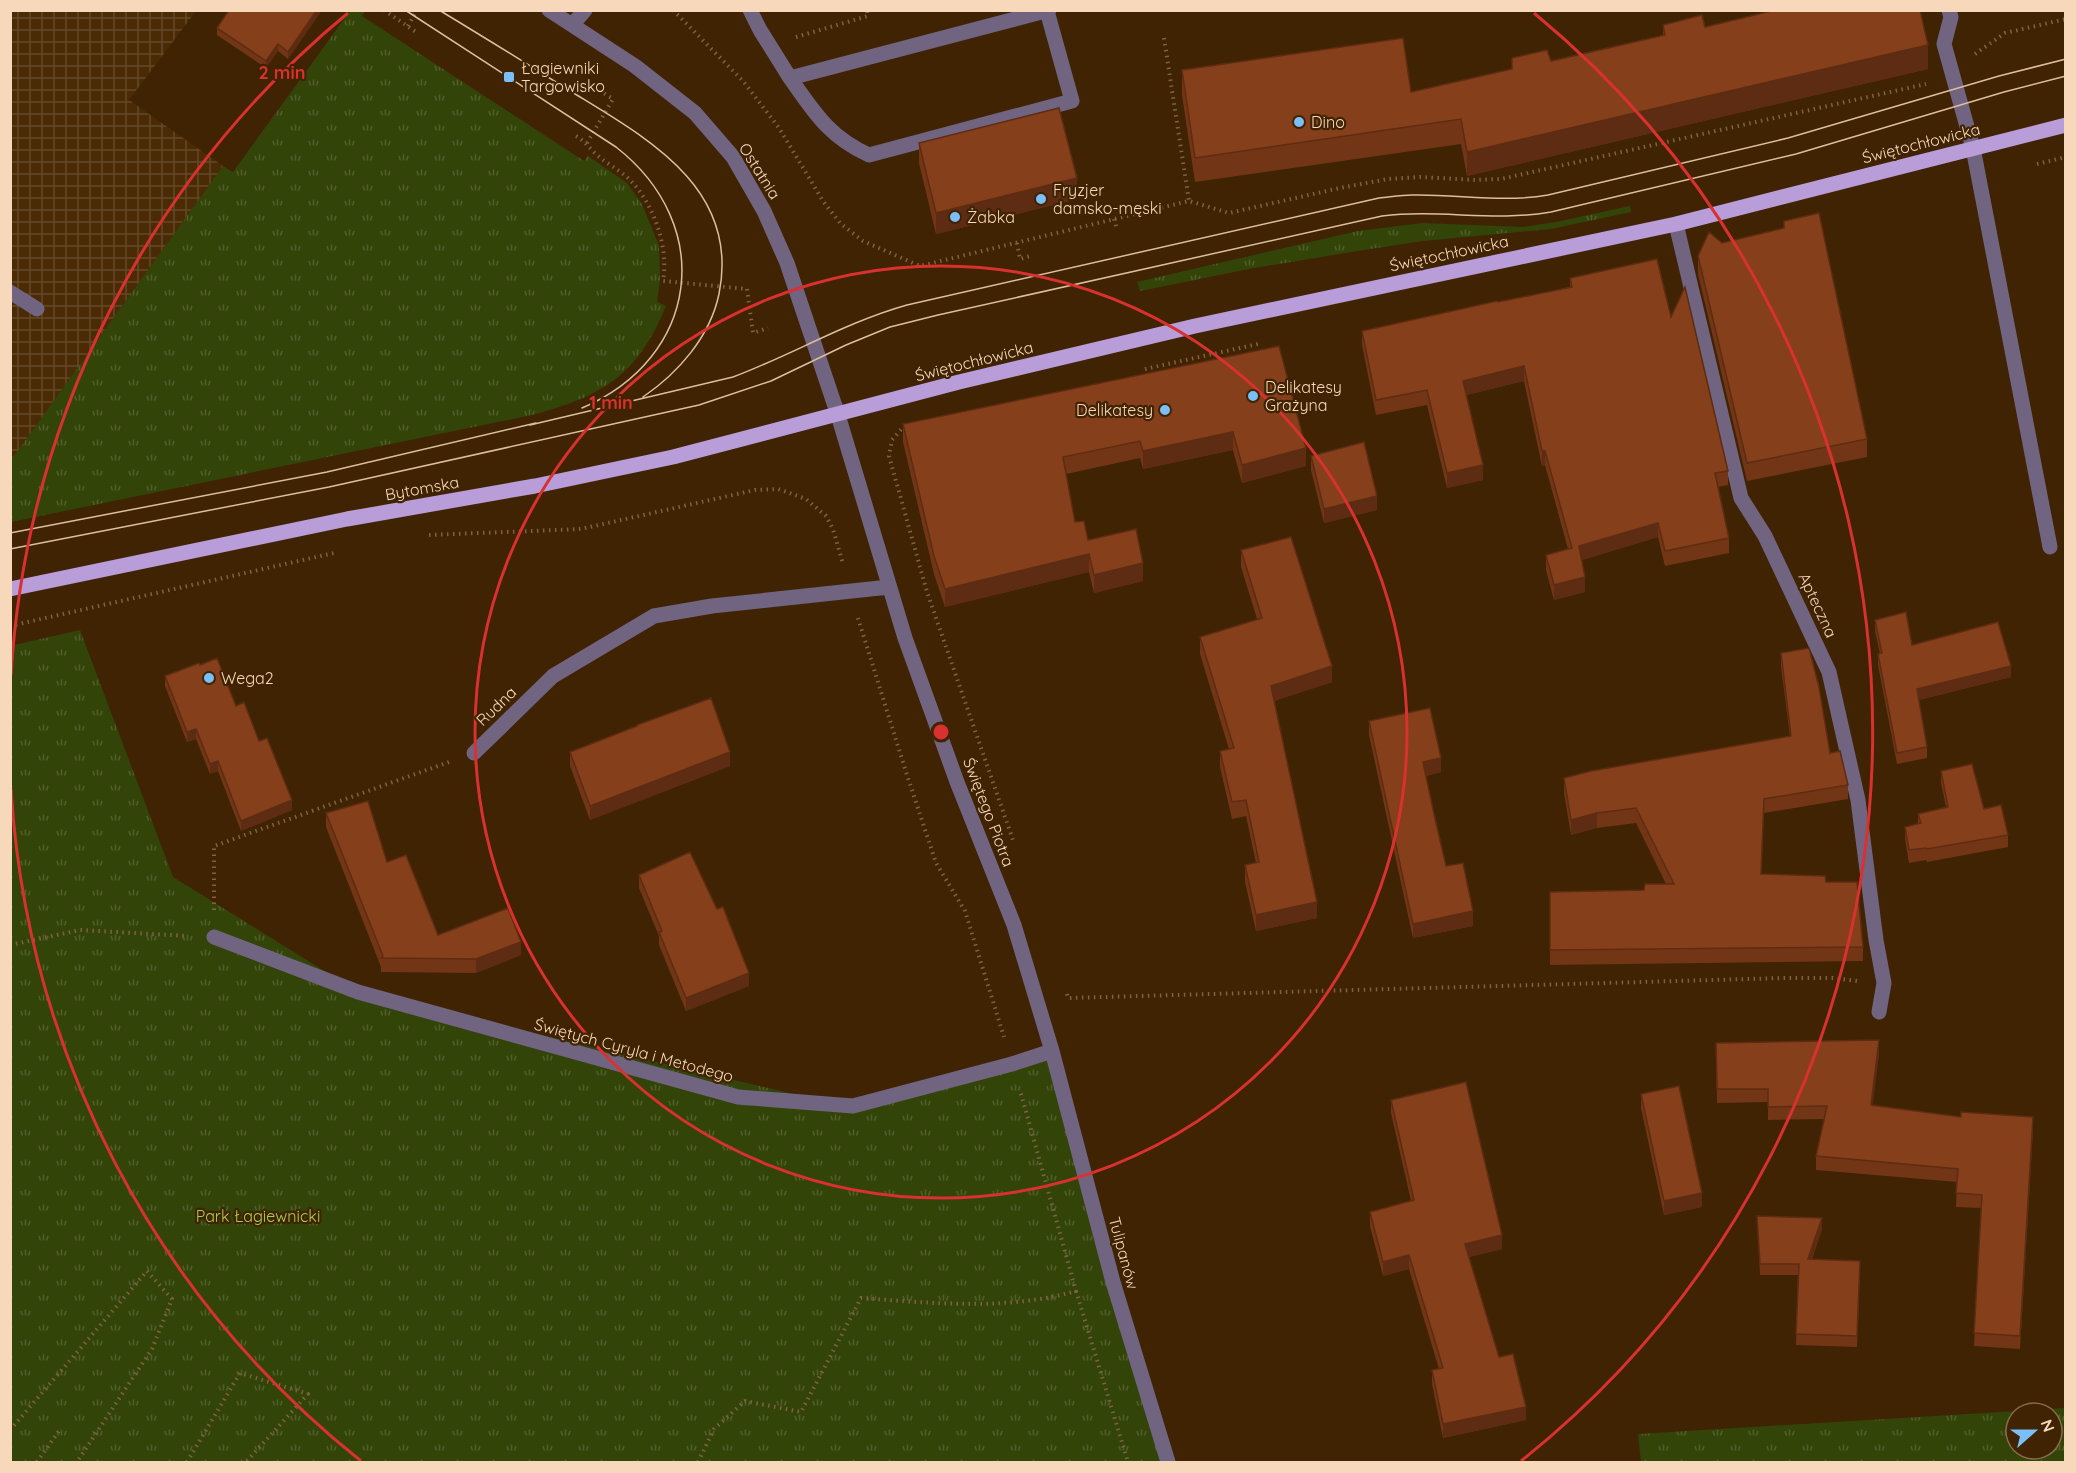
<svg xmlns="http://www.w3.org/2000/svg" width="2076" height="1473" font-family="Quicksand,sans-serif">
	<defs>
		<pattern id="industrial-grid" width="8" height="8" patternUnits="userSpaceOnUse" patternTransform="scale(1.5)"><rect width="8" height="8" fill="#4a2b05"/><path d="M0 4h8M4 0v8" fill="none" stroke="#654928"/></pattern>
		<pattern id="grass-tufts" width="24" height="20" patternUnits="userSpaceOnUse" patternTransform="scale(1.5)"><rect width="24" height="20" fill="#334409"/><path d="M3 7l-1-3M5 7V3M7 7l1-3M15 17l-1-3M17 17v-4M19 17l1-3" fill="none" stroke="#515e2b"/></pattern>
	</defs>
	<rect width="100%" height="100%" fill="#3f2302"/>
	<!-- industrial -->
	<path fill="url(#industrial-grid)" d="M10,11H196L129,100L223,166L14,456L11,457Z"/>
	<!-- grass -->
	<path fill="url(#grass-tufts)" fill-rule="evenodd" d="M350,11H365L362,16L584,161L588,156L627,183L642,204L659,246L660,279L657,302L666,306C637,376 603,396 532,415L11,522V457L14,456L223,166L233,172Z
		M1630,206L1631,212L1551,229L1423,241L1370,249L1254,268L1140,291L1137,282L1358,231L1422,223L1523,227L1556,222Z
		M80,630L173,877L358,992L832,1103L1052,1051L1168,1462H11L10,646Z
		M2065,1408V1462H1641L1638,1434ZM2016,1413H2052V1449H2016Z"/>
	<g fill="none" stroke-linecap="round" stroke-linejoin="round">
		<!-- path -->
		<path stroke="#7f6242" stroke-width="4" stroke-dasharray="1.5 4.5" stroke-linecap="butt" d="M384,10L416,32
			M673,10L743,81L779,128L823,201L840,223L863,241L920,266L1189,201L1229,213L1340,188L1388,179L1420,177L1475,180L1501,179L1926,84
			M811,10H816
			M408,26L417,10
			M796,37L868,16L867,10
			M1164,38L1189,201
			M1975,54L2005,33L2066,19
			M576,136C585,141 589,148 597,155C607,164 620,170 630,180C654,204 669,248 663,281L747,289L753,333L768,328
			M587,143L613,99L602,92
			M2037,164L2066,157
			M1114,219L1117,229
			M1017,243L1020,259L1030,256
			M1145,369L1258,344
			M905,425L892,440L889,456L927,592L1014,843
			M429,535L581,529L755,490L778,489L806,499L826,516L833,529L843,564
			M858,618L907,775L936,863L965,911L1004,1037
			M10,626L334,553
			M214,910V846L449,762
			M10,945L80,930L188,936
			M1067,994L1068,998L1784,978H1833L1857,981
			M1076,1291L1128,1462
			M10,1430L147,1271L172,1299L152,1349L77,1462
			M37,1462L59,1431
			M187,1462L240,1373L308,1394L246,1462
			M698,1462L714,1429L745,1401L801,1412L861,1298C931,1303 1007,1311 1076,1291L1020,1090"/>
		<!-- minor -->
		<path stroke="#716481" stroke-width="15" d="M549,10L635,66L695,113L733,157L764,211L787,263L838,415L905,638L957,782L1014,925L1052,1051L1113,1282L1168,1462
			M750,10L760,30L790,78L1049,10
			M1949,10L1951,17L1944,44L1973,148L2050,547
			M573,24L585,10
			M790,78C814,112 829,137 869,155L1072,101L1047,11
			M1676,224L1741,498L1765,536L1829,672L1858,800L1876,940L1884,983L1879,1012
			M10,292L37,309
			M474,753L553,676L654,616L712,606L889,587
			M214,937L358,992L738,1097L853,1106L1012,1064L1052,1051"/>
		<!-- major -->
		<path stroke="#b89dd8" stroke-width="15" d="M10,589L347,519L535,486L673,457L959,382L1195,326L1676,224L2066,125"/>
		<!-- tram -->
		<path stroke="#ddbea0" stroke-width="1.5" d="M405,10L616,147C717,226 699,358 582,408
			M439,10C482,36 524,62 567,89C643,136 741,186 719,294C710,337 678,373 643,397
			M530,425L733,377C792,355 846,322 907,305L1379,198C1390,197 1401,195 1412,195C1458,194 1502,203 1548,195L1788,138L1999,76L2066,59
			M10,533L327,472L536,423
			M10,549L329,487L699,405L771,381L846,345L890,327L938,315L1382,216C1439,209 1495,222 1551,212L1796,154L2004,92L2066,76"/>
	</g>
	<!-- wall -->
	<path fill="#723616" d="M322,10L288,59L278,51L266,68L217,35V28Z
		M1663,25L1705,27L1928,69L1467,176L1461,144L1195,182L1182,95V70L1411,92L1663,35Z
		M919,143L1077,199L936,234L919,163Z
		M1698,256L1867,439V457L1747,481L1698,274Z
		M1570,278L1671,317L1728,471V485L1718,487L1729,538V553L1665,566L1658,537L1582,560L1585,592L1554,600L1546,570V555L1568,549L1545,465L1542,466L1524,381L1466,395L1483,480L1447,488L1427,405L1376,415L1362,345V331L1570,287Z
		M1279,346L1306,466L1242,483L1233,450L1143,469L1140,458L1066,474L1075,522L1088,540L1143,581L1094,593L1089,572L945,607L934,574L903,442V424Z
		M1311,456L1377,510L1324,523L1311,470Z
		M1241,550L1332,682L1274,701L1317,918L1256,931L1245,882V865L1256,863L1246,816L1232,819L1220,767V751L1229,749L1200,654V637L1257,619L1241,567Z
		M1875,620L1912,645L2011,677L1919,700L1927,747V758L1897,764L1878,665V654H1880L1875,631Z
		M1781,653L1830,753L1848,785V799L1764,813L1761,874L1826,882L1863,947V961L1550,965V892L1644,890L1666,884L1636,823L1597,828L1571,835L1564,793V778L1790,736L1781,667Z
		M200,665L236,706L259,741L292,810L241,831L218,771L210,774L196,739L187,742L165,686V676Z
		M1369,721L1441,772L1426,776L1446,866L1473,926L1413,938L1369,735Z
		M637,725L730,766L590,820L570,766V752L637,727Z
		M1941,771L1984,809L2008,835V847L1927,862L1926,860L1909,863L1905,839V827L1918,824V814L1946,807L1941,783Z
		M326,813L387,862L438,935L521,955L476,973L381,972V967L326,827Z
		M639,875L717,909L749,986L686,1011L659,945V936L639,888Z
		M1716,1043L1879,1054L1872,1106L2033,1130L2020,1349L1974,1346L1981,1208L1956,1207L1957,1182L1816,1170V1156L1824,1119L1768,1120V1102L1717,1103Z
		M1641,1094L1702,1207L1664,1215L1641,1108Z
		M1391,1100L1502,1249L1469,1257L1499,1357L1526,1420L1443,1438L1432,1384V1370L1439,1369L1409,1269L1383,1276L1370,1226V1212L1411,1201L1391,1113Z
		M1757,1216L1822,1229L1812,1259L1860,1272L1857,1347L1796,1345L1798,1275H1760Z"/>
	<!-- shaded-wall -->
	<path fill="#5d2c12" d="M317,10H322L288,59V52Z
		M278,44V51L266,68V61Z
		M1928,45V69L1467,176V152Z
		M1077,178V199L936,234V213Z
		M1524,366V381L1463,396V381Z
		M1233,432V450L1143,469V451Z
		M1306,448V466L1242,483V465Z
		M1542,451H1545V465L1542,466Z
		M1483,465V480L1447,488V473Z
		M1377,496V510L1324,523V509Z
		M1658,523V537L1579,561V546Z
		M1089,554V572L945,607V589Z
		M1143,563V581L1094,593V575Z
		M1585,577V592L1554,600V585Z
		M1332,666V682L1271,702V686Z
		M2011,666V677L1917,700V689Z
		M196,729V739L187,742V732Z
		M730,752V766L590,820V806Z
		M1441,758V772L1423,776V762Z
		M218,761V771L210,774V764Z
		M292,800V810L241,831V821Z
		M1597,813V828L1571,835V820Z
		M1317,902V918L1256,931V915Z
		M1473,911V926L1413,938V924Z
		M521,942V955L476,973V959Z
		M749,973V986L686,1011V998Z
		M1879,1040V1054L1871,1119V1105Z
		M2033,1117V1130L2020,1349V1336Z
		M1702,1193V1207L1664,1215V1201Z
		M1822,1218V1229L1808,1270V1259Z
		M1502,1235V1249L1465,1258V1244Z
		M1409,1255V1269L1383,1276V1262Z
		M1526,1407V1420L1443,1438V1424Z"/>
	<!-- building -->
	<path fill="#853f1a" stroke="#5d2c12" stroke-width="1.5" d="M229,10H317L288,52L278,44L266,61L217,28Z
		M1775,10H1920L1928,45L1467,152L1461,119L1195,158L1182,70L1403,38L1411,92L1512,69V58L1547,50L1551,61L1665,35L1663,25L1702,15L1705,27Z
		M1059,108L1077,178L936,213L919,143Z
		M1819,213L1867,439L1747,463L1698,256L1709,232L1722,243L1784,228V221Z
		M1657,259L1671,317L1685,287L1728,471L1715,473L1729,538L1665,551L1658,523L1579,546L1585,577L1554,585L1546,555L1572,548L1545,451H1542L1524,366L1463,381L1483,465L1447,473L1427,390L1376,400L1362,331L1497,301L1498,302L1572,287L1570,278Z
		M1279,346L1306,448L1242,465L1233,432L1143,451L1140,441L1063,457L1075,522L1084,521L1088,540L1136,529L1143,563L1094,575L1089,554L945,589L934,556L903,424Z
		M1364,442L1377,496L1324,509L1311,456Z
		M1291,537L1332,666L1271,686L1317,902L1256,915L1245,865L1259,862L1246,800L1232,802L1220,751L1234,748L1200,637L1262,618L1241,550Z
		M1906,612L1912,645L1998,622L2011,666L1917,689L1927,747L1897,753L1878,654L1882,653L1875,620Z
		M1809,648L1819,687L1830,753L1840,751L1848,785L1764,799L1761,874L1825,876L1826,882H1857L1863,947L1550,950V892L1644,890L1645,884H1674L1636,808L1597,813L1571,820L1564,778L1591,771L1791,736L1781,653Z
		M217,658L236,706L244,702L259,741L267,738L292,800L241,821L218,761L210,764L196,729L187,732L165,676L199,663L200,665Z
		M711,698L730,752L590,806L570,752L637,726V725Z
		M1430,708L1441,758L1423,762L1434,814L1446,866L1463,863L1473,911L1413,924L1369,721Z
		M1972,764L1984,809L2001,805L2008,835L1927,849L1926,848L1909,850L1905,827L1921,823L1918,814L1948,807L1941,771Z
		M368,801L387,862L406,855L438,935L508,908L521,942L476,959L381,958L383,956L326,813Z
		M690,852L717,909L723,907L749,973L686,998L659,932L662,931L639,875Z
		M1879,1040L1871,1105L1961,1117V1112L2033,1117L2020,1336L1974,1333L1982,1195L1956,1193L1958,1169L1816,1156L1827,1106L1768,1107V1089H1717L1716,1043Z
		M1466,1082L1502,1235L1465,1244L1499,1357L1513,1354L1526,1407L1443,1424L1432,1370L1443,1368L1409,1255L1383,1262L1370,1212L1414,1200L1391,1100Z
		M1679,1086L1702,1193L1664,1201L1641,1094Z
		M1757,1216L1822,1218L1808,1259L1860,1261L1857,1336L1796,1334L1799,1264H1760Z"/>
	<!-- distance rings -->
	<g fill="none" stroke="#d8312f" stroke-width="3">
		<circle cx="941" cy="732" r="466"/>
		<path d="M361 1461A932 932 0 0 1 11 789M11 675A932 932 0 0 1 348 13M1534 13A932 932 0 0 1 1521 1461"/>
	</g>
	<!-- markers -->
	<g fill="#7abff8" stroke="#3f2302" stroke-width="2">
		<rect x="503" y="71" width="12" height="12" rx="3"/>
		<circle cx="1299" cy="122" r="6"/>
		<circle cx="1041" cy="199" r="6"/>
		<circle cx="955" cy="217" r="6"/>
		<circle cx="1253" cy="396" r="6"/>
		<circle cx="1165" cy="410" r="6"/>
		<circle cx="209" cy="678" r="6"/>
	</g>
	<g text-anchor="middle" stroke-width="4.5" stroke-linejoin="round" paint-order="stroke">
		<!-- poi labels -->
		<g font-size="16" fill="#f7d8bb" stroke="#3f2302" text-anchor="start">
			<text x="521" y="74">Łagiewniki<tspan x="521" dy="18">Targowisko</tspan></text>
			<text x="1311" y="128">Dino</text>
			<text x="1053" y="196">Fryzjer<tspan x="1053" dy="18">damsko-męski</tspan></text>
			<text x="967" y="223">Żabka</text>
			<text x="1265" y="393">Delikatesy<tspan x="1265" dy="18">Grażyna</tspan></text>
			<text x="1153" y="416" text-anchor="end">Delikatesy</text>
			<text x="221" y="684">Wega2</text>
		</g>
		<!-- street labels -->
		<g font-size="16" fill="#f7d8bb" stroke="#3f2302">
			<text transform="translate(1921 143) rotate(-14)" y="6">Świętochłowicka</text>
			<text transform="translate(760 171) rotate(58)" y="6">Ostatnia</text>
			<text transform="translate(1449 253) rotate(-12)" y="6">Świętochłowicka</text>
			<text transform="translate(974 361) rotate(-14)" y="6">Świętochłowicka</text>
			<text transform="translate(422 488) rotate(-10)" y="6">Bytomska</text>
			<text transform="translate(1818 605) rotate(65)" y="6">Apteczna</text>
			<text transform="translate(496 706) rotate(-44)" y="6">Rudna</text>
			<text transform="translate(989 812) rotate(69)" y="6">Świętego Piotra</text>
			<text transform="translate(634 1050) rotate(15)" y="6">Świętych Cyryla i Metodego</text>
			<text transform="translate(1124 1253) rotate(75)" y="6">Tulipanów</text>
		</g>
		<!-- park labels -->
		<g font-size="16" fill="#a6d14c" stroke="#3f2302">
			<text x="258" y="1222">Park Łagiewnicki</text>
		</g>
	</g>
	<circle cx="941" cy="732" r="9" fill="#d8312f" stroke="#3f2302" stroke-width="3"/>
	<g font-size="18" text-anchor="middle" font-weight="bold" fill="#d8312f" stroke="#3f2302" stroke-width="4.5" stroke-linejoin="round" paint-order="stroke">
		<text x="282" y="79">2 min</text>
		<text x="611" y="409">1 min</text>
	</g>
	<!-- border -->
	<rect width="2076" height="1473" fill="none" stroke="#f7d8bb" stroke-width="24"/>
	<!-- north arrow -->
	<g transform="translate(2034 1431) rotate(69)"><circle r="28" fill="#3f2302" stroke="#896b4c" stroke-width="1.5"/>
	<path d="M0-4.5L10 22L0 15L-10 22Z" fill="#7abff8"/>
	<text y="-9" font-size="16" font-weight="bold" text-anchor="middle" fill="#f7d8bb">N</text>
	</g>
</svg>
